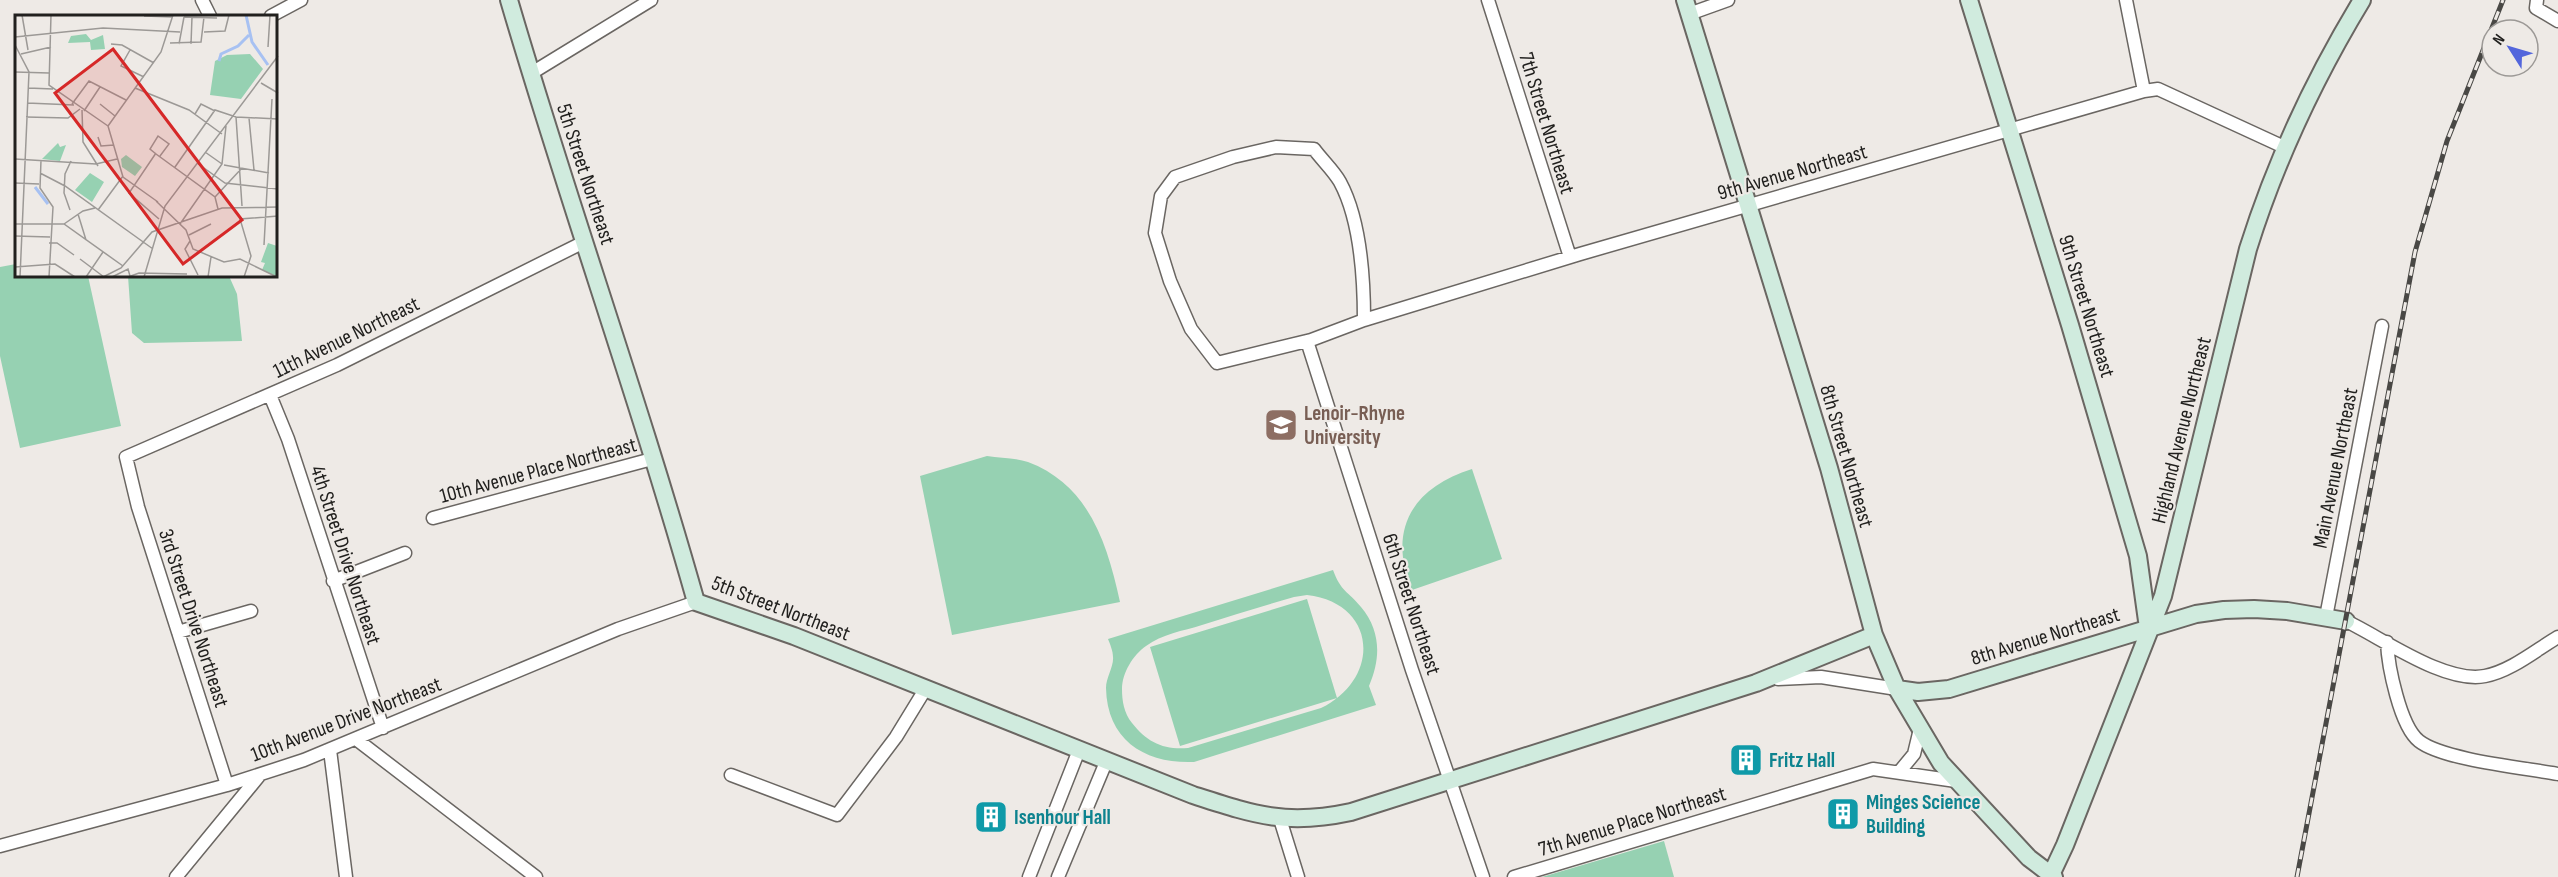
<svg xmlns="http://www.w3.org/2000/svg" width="2558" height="877" font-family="'Sofia Sans Condensed',sans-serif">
	<rect width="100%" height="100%" fill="#eeeae6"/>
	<!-- green -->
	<path fill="#96d1b2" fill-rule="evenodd" d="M16,264V276H88L121,426L20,448L0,356V267Z
		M128,276H229L237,294L242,341L144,343L132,333Z
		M987,456C1000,458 1016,458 1028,462C1089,485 1107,543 1120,602L952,635L920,476Z
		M1472,469L1502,559L1412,590C1387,530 1412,488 1472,469Z
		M1333,570C1341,592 1348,591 1361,607C1381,631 1381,658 1369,686L1376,705L1194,762C1146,764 1107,741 1106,688C1106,678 1114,666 1113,657C1113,651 1110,644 1108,639ZM1307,595C1377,603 1382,678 1321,708L1188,748C1163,750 1147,742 1132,723C1124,713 1122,701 1122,689C1122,673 1133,655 1146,646C1162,634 1183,631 1202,625C1233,615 1263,606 1294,597Z
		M1307,599L1337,698L1180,746L1150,647Z
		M1664,841L1674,877H1542Z"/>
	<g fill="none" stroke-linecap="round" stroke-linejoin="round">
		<!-- street casing -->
		<g stroke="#6a6662" stroke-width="15">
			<path id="street" d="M202,0L210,16
				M1488,0L1570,257
				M2126,0L2144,91
				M2537,0L2536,8L2558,21
				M1689,14L1728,0
				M271,16L301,0
				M530,74L651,0
				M1364,320C1364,279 1360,219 1340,182C1334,171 1322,160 1314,149L1276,147L1233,157L1175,177L1161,196L1155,233L1170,281L1191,329L1217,363L1311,340L1364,320L1580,254L2144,91L2158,89L2284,147
				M1307,341L1412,670L1483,877
				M270,395L288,439L383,728
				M433,518L652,459
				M333,581L405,553
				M2326,617L2382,326
				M2346,621C2382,638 2445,684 2485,676C2511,671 2536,650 2558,637
				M178,632L251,611
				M2387,642C2388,666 2400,726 2419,741C2443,760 2526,768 2558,774
				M1778,679L1821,677L1897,689
				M356,739L536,877
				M330,750L346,877
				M1900,771L1914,754L1920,729
				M731,775L837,815L896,737L926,688
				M227,785L138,507L126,457L337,365L584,242
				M1280,819L1298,877
				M0,846L227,785L304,760L618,629L696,602
				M176,877L259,776
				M1029,877L1079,750
				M1058,877L1106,762
				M1514,877L1873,769L1956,781"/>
		</g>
		<!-- secondary casing -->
		<g stroke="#6a6662" stroke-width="20">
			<path id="secondary" d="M509,0C568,202 639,400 696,602L794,636L1193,795C1255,815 1286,826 1351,812L1756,683L1874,635
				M1685,0L1829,468L1874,635L1897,689L1941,763L2029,858L2054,877
				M1969,0L2070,325L2138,556L2148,628
				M1897,689L1918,692L1949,689L2196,614L2224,610L2254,609L2287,611L2346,621
				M2050,877L2065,845L2163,596L2248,249C2276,160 2314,79 2362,0"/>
		</g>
		<!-- street -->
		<use href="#street" stroke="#fff" stroke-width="12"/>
		<!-- secondary -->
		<use href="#secondary" stroke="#d0ebde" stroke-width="16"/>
		<!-- rail casing -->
		<g stroke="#494845" stroke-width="5">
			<path id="rail" d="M2297,877L2415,252L2447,141L2503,0"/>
		</g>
		<!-- rail -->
		<use href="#rail" stroke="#eeeae6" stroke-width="3" stroke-dasharray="9" stroke-linecap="butt"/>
	</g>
	<!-- icons -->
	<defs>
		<g id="university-square" transform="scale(1.725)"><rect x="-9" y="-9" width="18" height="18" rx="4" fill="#8d6e63" stroke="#eeeae6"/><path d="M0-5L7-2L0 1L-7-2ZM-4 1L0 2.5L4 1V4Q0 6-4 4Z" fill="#fff"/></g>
		<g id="building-square" transform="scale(1.725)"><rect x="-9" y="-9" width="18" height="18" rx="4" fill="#0f9aa8" stroke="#eeeae6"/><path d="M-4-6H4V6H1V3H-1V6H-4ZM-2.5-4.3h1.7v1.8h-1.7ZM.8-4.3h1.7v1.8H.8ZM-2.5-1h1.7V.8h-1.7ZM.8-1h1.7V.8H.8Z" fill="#fff"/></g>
	</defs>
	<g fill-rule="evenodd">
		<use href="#university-square" x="1281" y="425"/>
		<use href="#building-square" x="1746" y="760"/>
		<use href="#building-square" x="1843" y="814"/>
		<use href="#building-square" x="991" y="817"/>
	</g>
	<g text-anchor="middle" stroke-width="4.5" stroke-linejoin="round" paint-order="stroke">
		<!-- street labels -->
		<g font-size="21" fill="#21201e" stroke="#eeeae6">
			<text transform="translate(1547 123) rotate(73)" y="7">7th Street Northeast</text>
			<text transform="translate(1792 172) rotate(-16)" y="7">9th Avenue Northeast</text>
			<text transform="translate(586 174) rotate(72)" y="7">5th Street Northeast</text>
			<text transform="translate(2087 306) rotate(73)" y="7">9th Street Northeast</text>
			<text transform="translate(346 337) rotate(-26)" y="7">11th Avenue Northeast</text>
			<text transform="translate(2181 430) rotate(-76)" y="7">Highland Avenue Northeast</text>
			<text transform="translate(1847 456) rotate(74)" y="7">8th Street Northeast</text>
			<text transform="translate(2335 468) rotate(-79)" y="7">Main Avenue Northeast</text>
			<text transform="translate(538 470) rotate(-15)" y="7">10th Avenue Place Northeast</text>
			<text transform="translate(346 555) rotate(72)" y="7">4th Street Drive Northeast</text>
			<text transform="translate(1412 604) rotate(72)" y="7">6th Street Northeast</text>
			<text transform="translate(781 608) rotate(21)" y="7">5th Street Northeast</text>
			<text transform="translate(194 618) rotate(72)" y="7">3rd Street Drive Northeast</text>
			<text transform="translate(2045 636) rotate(-17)" y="7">8th Avenue Northeast</text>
			<text transform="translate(346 719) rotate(-21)" y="7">10th Avenue Drive Northeast</text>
			<text transform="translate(1632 821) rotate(-17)" y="7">7th Avenue Place Northeast</text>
		</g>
		<!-- education labels -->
		<g font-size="21" font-weight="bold" fill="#785e54" stroke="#eeeae6" text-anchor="start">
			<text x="1304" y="420">Lenoir-Rhyne<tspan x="1304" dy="24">University</tspan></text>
		</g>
		<!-- culture labels -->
		<g font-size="21" font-weight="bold" fill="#0d838f" stroke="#eeeae6" text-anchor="start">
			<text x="1769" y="767">Fritz Hall</text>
			<text x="1866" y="809">Minges Science<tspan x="1866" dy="24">Building</tspan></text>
			<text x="1014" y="824">Isenhour Hall</text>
		</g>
	</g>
	<!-- overview -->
	<g transform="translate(15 15)">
		<rect width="262" height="262" fill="#eeeae6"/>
		<path d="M71,19L76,25L88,20L90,34L76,35L75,27L53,28L56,21ZM235,39L248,54L226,84L195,80L200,46L212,40ZM43,128L45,132L51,130L45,146L27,144ZM111,140L127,152L120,161L107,152L106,144ZM75,158L89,167L77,187L60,175ZM253,228L262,231V262L247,255L250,248L246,247Z" fill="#96d1b2"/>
		<path fill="none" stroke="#a7c1f2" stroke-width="3" d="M231,0L237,27L253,50M204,46L206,39L223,31L234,20M20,172L33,189"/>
		<path fill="none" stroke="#9c9996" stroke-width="1.5" d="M7,0L13,35M36,0L34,70L93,111M129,1L158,2M169,2L202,3M189,17L210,16L214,0M0,22L88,13L165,17M155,28L186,27L189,2M96,29L107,30L139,48M164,29L169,2M176,29L177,2M0,30L14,57L5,262M253,32L255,0M115,35L106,51L129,62M6,39L36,32M0,57L34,58M246,68L263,78M13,73L38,74M120,73L174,95L207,119M12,88L59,90M57,89L74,66L111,85M85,89L100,101M67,95L68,127L83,151M69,96L85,72M180,99L186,89L200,96M11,102L53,103L65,94M221,102L227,191M234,103L239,155M93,111L146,37L158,0M93,111L108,162L143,187M83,122L86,131L99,130M190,137L207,149M141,138L114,178L144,204M145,141L154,129L143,121L135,134L141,139L200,182L203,194M0,144L81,149L102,144M26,145L25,173L38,192L34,262M182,148L210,168L263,174M209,150L254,158M160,152L200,95L221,102L263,104M25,158L50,171L138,234M0,168L24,169M200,182L227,153M141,186L171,215L178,234L209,247L225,244L262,262M55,195L49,178L50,159L56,146M83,195L108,161M63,199L71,225M0,209H49L108,251M49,209L68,196L80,193M165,209L207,149L211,111M174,220L196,209M0,221L35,222M175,226L170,234L183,260M34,228H42L59,240M249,230L257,84M65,244L89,262M0,252L40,249L60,262M71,262L88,237M88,262L106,253L137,217L207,193L263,192M97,262L113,254L115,261M113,262L124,258L172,259M129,262L150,191L263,41M193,262L196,242M229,262L236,241L225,204L263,201"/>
		<path fill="#d62828" fill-opacity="0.15" stroke="#d62828" stroke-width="3" d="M98,34L227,205L168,249L40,78Z"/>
		<rect width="262" height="262" fill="none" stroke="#21201e" stroke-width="3"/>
	</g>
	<!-- north arrow -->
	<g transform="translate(2510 48) rotate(307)"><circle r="28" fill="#eeeae6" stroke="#9c9996" stroke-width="1.5"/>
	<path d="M0-4.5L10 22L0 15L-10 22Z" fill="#5366dc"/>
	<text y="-9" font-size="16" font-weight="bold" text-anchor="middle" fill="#21201e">N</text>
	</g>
</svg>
